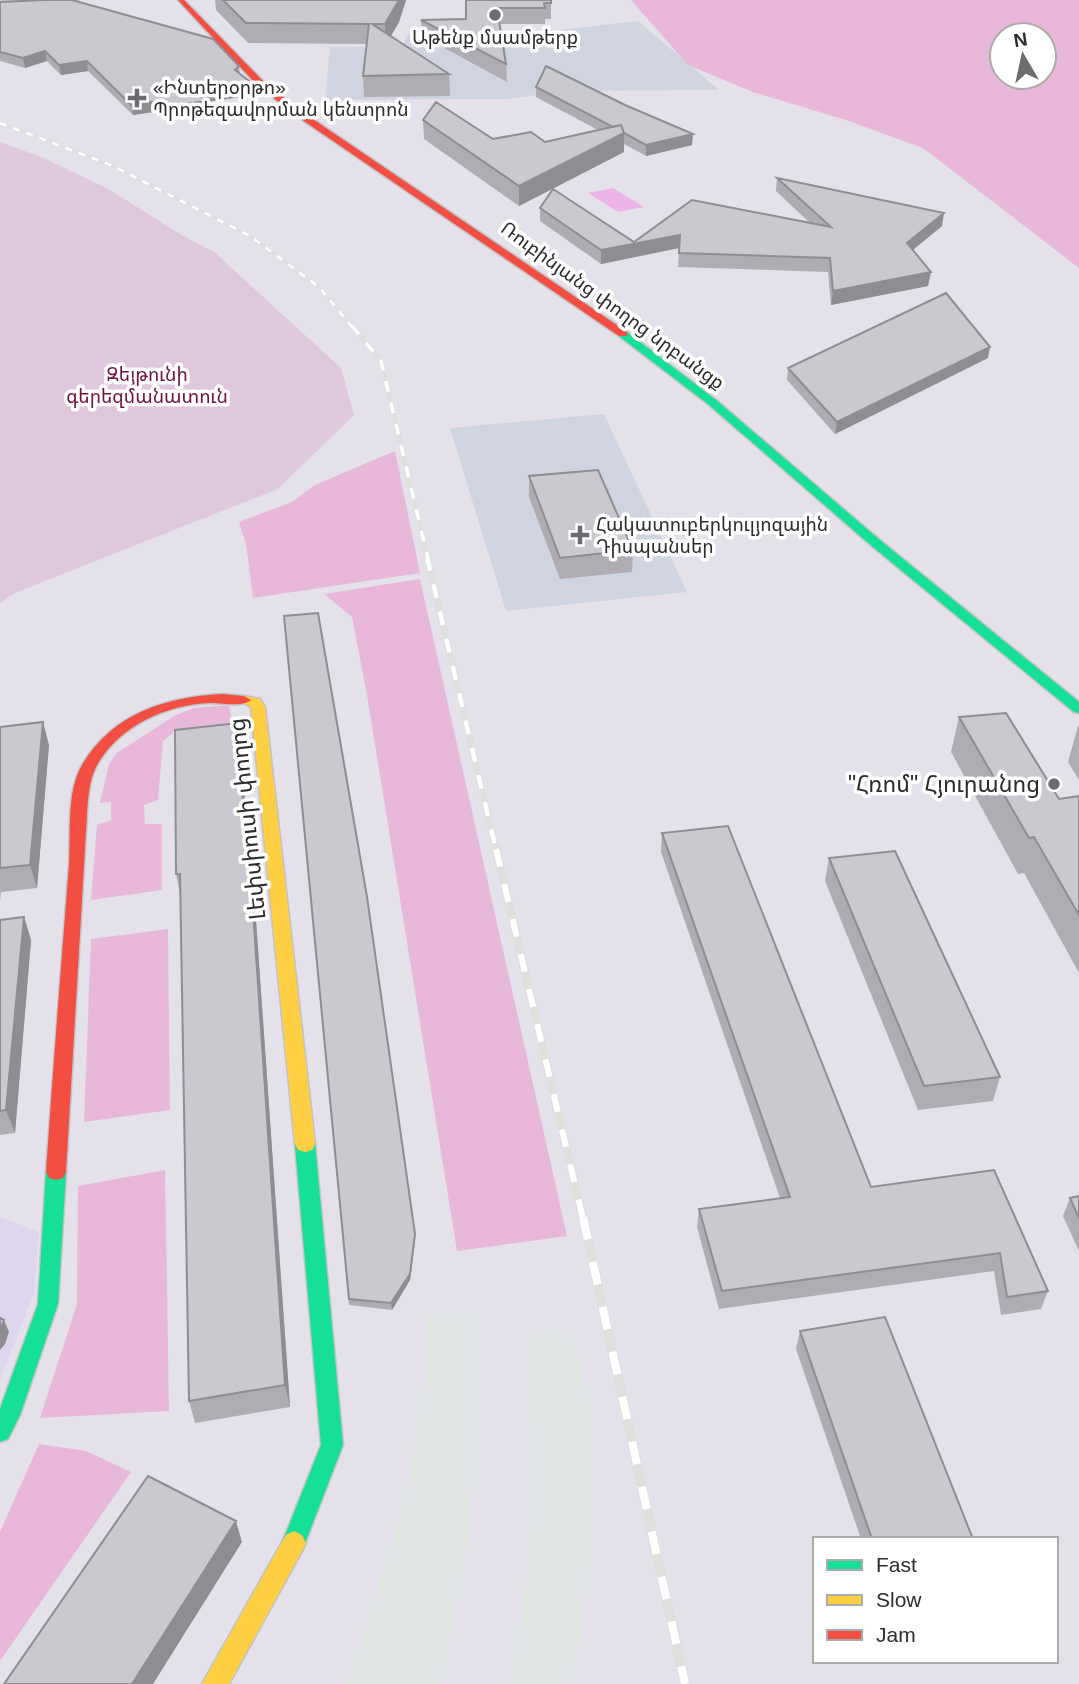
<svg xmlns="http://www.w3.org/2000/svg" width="1079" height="1684" font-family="Arial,'Noto Sans Armenian',sans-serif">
	<rect width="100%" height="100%" fill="#e4e1eb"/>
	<!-- industrial -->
	<path fill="#e1e4e4" d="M478,1311L479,1462L468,1551L445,1674L441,1684H345L400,1512L421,1396L426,1315Z
		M568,1326L580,1351L593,1409L595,1540L582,1637L571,1684H508L526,1570L529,1524L530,1476L526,1332Z"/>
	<!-- education -->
	<path fill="#ded5ef" d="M0,1217L39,1232L34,1293L0,1380Z"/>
	<!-- medical -->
	<path fill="#d0d4e1" d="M638,21L719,90L568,91L507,99L325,100L330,47H402L408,34L533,33Z
		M604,414L687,592L506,611L450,428Z"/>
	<!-- green -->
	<path fill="#e8b7da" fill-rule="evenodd" d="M631,0H1079V268L923,148L843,119L753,92L688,65ZM1044,35V77H1002V35Z
		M395,451L420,573L253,598L246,544L239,522L292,502L315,485Z
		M420,579L567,1236L457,1251L367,695L352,617L324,594Z
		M229,705L232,725L175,731L163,741L158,800L144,805L145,824H162V890L91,900L97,825L111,820V802L100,803L109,764L117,753L174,716L194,708Z
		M168,929L170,1110L84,1122L91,939Z
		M165,1170L169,1411L40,1418L77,1304L78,1186Z
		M39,1444L86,1451L131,1472L0,1661V1532Z"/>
	<!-- cemetery -->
	<path fill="#dfc8dd" d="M0,142L44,158L110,190L180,234L214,252L341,368L354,415L278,489L17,592L0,603Z"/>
	<!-- pitch -->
	<path fill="#ecb4e9" d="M613,188L644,207L618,212L588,193Z"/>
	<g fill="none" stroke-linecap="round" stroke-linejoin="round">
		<!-- fast casing -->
		<g stroke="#c2c3c4" stroke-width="3">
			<path id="fast" d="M40,0H78L0,6V2Z
				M619,332H627L716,400L881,541L1079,702V713L1074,712L873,547L708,404L619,336Z
				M305,1136L312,1138L315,1144L343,1445L302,1551L294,1555L286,1551L282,1543L321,1445L295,1144L298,1138Z
				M56,1164L63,1166L66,1172L58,1304L20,1415L8,1439L0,1442V1409L38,1304L46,1172L49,1166Z"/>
		</g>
		<!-- slow casing -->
		<g stroke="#c2c3c4" stroke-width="3">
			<path id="slow" d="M244,696L260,699L265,707L315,1144L312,1150L305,1152L298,1150L295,1144L251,707L237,700Z
				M294,1531L302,1535L306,1543L302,1551L229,1684H202L286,1535Z"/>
		</g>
		<!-- jam casing -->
		<g stroke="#c2c3c4" stroke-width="3">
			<path id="jam" d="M178,0H184L262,80L301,111L627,332V336H619L295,115L256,84Z
				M222,694L244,696L251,700C242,708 222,702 209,703C166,705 118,726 96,767C89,781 88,799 87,814L66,1172L63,1178L56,1180L49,1178L46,1172C53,1069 61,967 69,865C71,834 66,793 82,765C112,714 165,697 222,694Z"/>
		</g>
		<!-- fast -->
		<use href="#fast" fill="#16e098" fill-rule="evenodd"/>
		<!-- slow -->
		<use href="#slow" fill="#ffcf43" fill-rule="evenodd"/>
		<!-- jam -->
		<use href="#jam" fill="#f24e42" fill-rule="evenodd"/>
		<!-- rail-far4 casing -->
		<g stroke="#dfe0de" stroke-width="3.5">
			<path id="rail-far4" d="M0,123L113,166L250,236L319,287L353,328"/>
		</g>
		<!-- rail-far3 casing -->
		<g stroke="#dfe0de" stroke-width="5">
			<path id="rail-far3" d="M352,326L381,361L428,559"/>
		</g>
		<!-- rail-far2 casing -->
		<g stroke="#dfe0de" stroke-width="7">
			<path id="rail-far2" d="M427,557L496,850"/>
		</g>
		<!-- rail-far1 casing -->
		<g stroke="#dfe0de" stroke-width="9">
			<path id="rail-far1" d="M496,849L583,1219"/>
		</g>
		<!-- rail casing -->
		<g stroke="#dfe0de" stroke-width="10">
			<path id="rail" d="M583,1217L685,1684"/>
		</g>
		<!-- rail-far4 -->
		<use href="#rail-far4" stroke="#fff" stroke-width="2.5" stroke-dasharray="7" stroke-linecap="butt"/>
		<!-- rail-far3 -->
		<use href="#rail-far3" stroke="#fff" stroke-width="3.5" stroke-dasharray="11" stroke-linecap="butt"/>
		<!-- rail-far2 -->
		<use href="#rail-far2" stroke="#fff" stroke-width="4.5" stroke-dasharray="14" stroke-linecap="butt"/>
		<!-- rail-far1 -->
		<use href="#rail-far1" stroke="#fff" stroke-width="6" stroke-dasharray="18" stroke-linecap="butt"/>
		<!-- rail -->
		<use href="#rail" stroke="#fff" stroke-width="8" stroke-dasharray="23" stroke-linecap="butt"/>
	</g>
	<!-- wall -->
	<path fill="#afadb3" d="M215,0H406L399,22L391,36L449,74L450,96L364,97L363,76L367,44L248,43L216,10Z
		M466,0H551V19H545V24H500L506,64L507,82L422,36L421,20L466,19Z
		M0,2L239,66L240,74L255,95L206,102L207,111L173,116L167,110L133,115L88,71L61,75L47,61L25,68L0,61Z
		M536,87L692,145L646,156L624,144V152L519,206L424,139L423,120L493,139L545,142L598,130L536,97Z
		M777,178L942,226L913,250L928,286L831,305L828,272L678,267L679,248L601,264L540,221V208L634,242L810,223L776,191Z
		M988,358L835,434L787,380L788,368Z
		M529,476L633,550L632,572L560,579L529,497Z
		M284,616L415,1240L410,1280L392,1310L349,1305Z
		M959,717L1059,799L1079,796V973L1024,873L1018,874L951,752Z
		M1078,726H1079V780L1068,762Z
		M0,727L49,745L37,888L1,892L0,901Z
		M241,746L252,897L256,920L290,1407L195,1423L189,1401L180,893L176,874Z
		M662,833L871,1187L994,1170L1048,1291L1041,1309L1001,1315L994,1271L719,1309L697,1227L699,1209L780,1198L661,852Z
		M829,858L1000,1077L993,1101L918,1110L825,881Z
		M24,917L31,940L15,1133L0,1135V920Z
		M1079,1196V1251L1063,1216L1070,1198Z
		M800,1331L973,1539H861L796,1349Z"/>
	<!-- shaded-wall -->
	<path fill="#8e8d92" d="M399,0H406L399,22L386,44L385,24Z
		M45,51L47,61L25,68L23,58Z
		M87,61L88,71L61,75L59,65Z
		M254,85L255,95L206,102L207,111L173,116L171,106L197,93Z
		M165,100L167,110L133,115L131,105Z
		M624,133V152L519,206V186Z
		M693,134L692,145L646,156V145Z
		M944,213L942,226L904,257L907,243Z
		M680,235L679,248L601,264V250Z
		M931,272L928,286L831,305L833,291Z
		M990,347L988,358L835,434L837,422Z
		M43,722L49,745L37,888L30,865Z
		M238,723L241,746L253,920L249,897Z
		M252,896L256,920L290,1407L285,1385Z
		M24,917L31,940L15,1133L6,1110Z
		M415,1234V1240L410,1280L392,1310L391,1303Z
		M4,1320L9,1332L5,1344L0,1350V1331Z
		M236,1521L242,1542L153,1684H132Z"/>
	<!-- building -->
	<path fill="#cbc9d0" stroke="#8e8d92" stroke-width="2" d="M44,0H72L213,39L239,66L235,70L254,85L197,93L206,101L171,106L165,100L131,105L87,61L59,65L45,51L23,58L0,52V2Z
		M223,0H399L385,24H372L449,74L363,76L369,24L246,23Z
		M466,0H551V3H544L545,8H497L506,64L421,20L466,19Z
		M546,66L625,105L693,134L646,145L624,133L621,125L613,127L536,87Z
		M436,102L493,139L531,132L545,142L621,125L624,133L519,186L423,120Z
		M777,178L944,213L907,243L931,272L833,291L830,258L679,253L680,235L601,250L540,208L553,189L634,242L692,200L831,227Z
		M946,293L990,347L837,422L788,368Z
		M598,470L633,550L560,558L529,476Z
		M318,613L367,897L415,1234L410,1274L391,1303L349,1299L284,616Z
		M1006,713L1059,799L1079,796V915L1034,837L1029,838L959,717Z
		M43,722L30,865L0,868V727Z
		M238,723L249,897L252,896L285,1385L189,1401L180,874H176L175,730Z
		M728,826L871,1187L994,1170L1048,1291L1007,1297L1000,1253L722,1291L699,1209L790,1197L662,833Z
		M895,851L1000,1077L924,1086L829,858Z
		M24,917L6,1110L0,1111V920Z
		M1079,1196V1218L1070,1198Z
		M885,1317L973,1539H872L800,1331Z
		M0,1318L4,1320L0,1331Z
		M148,1476L236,1521L132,1684H4Z"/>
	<!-- markers -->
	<g fill="#6c6b6f" stroke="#fff" stroke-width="2.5">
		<circle cx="495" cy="15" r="7"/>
		<path d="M133.5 87.5h7v7h7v7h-7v7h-7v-7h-7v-7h7z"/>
		<path d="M576.5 524.5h7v7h7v7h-7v7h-7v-7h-7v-7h7z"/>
		<circle cx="1054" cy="784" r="7"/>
	</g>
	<g text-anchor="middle" stroke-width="7" stroke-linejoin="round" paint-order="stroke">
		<!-- far-poi labels -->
		<g font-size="19" fill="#2c2c2c" stroke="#fff" text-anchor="start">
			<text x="495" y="44" text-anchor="middle">Աթենք մսամթերք</text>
			<text x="153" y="94">«Ինտերօրթո»<tspan x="153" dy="22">Պրոթեզավորման կենտրոն</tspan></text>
			<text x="596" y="531">Հակատուբերկուլյոզային<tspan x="596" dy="22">Դիսպանսեր</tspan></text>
		</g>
		<!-- far-street labels -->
		<g font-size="19" fill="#2c2c2c" stroke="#fff">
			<text transform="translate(613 305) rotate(36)" y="7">Ռուբինյանց փողոց նրբանցք</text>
		</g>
		<!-- far-park labels -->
		<g font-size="19" fill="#721344" stroke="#fff">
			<text x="147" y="381">Զեյթունի<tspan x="147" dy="22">գերեզմանատուն</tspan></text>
		</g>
		<!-- poi labels -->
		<g font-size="23" fill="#2c2c2c" stroke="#fff" text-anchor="end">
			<text x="1040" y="792">"Հռոմ" Հյուրանոց</text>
		</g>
		<!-- street labels -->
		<g font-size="23" fill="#2c2c2c" stroke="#fff">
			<text transform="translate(247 819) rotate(-96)" y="8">Լեփսիուսի փողոց</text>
		</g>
	</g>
	<!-- legend -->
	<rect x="813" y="1537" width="245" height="126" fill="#ffffff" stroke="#ababab" stroke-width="2"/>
	<rect x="827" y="1560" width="35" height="10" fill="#16e098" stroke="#ababab" stroke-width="2"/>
	<text x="876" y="1572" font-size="21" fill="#2c2c2c">Fast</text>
	<rect x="827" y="1595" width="35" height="10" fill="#ffcf43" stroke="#ababab" stroke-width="2"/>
	<text x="876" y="1607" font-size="21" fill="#2c2c2c">Slow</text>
	<rect x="827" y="1630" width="35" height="10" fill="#f24e42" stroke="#ababab" stroke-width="2"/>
	<text x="876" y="1642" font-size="21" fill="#2c2c2c">Jam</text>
	<!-- north arrow -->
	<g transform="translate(1023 56) rotate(351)"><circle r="33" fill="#ffffff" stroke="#ababab" stroke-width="2"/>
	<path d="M0-5L12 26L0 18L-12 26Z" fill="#6c6b6f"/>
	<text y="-10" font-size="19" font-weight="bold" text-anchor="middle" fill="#2c2c2c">N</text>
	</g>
</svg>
